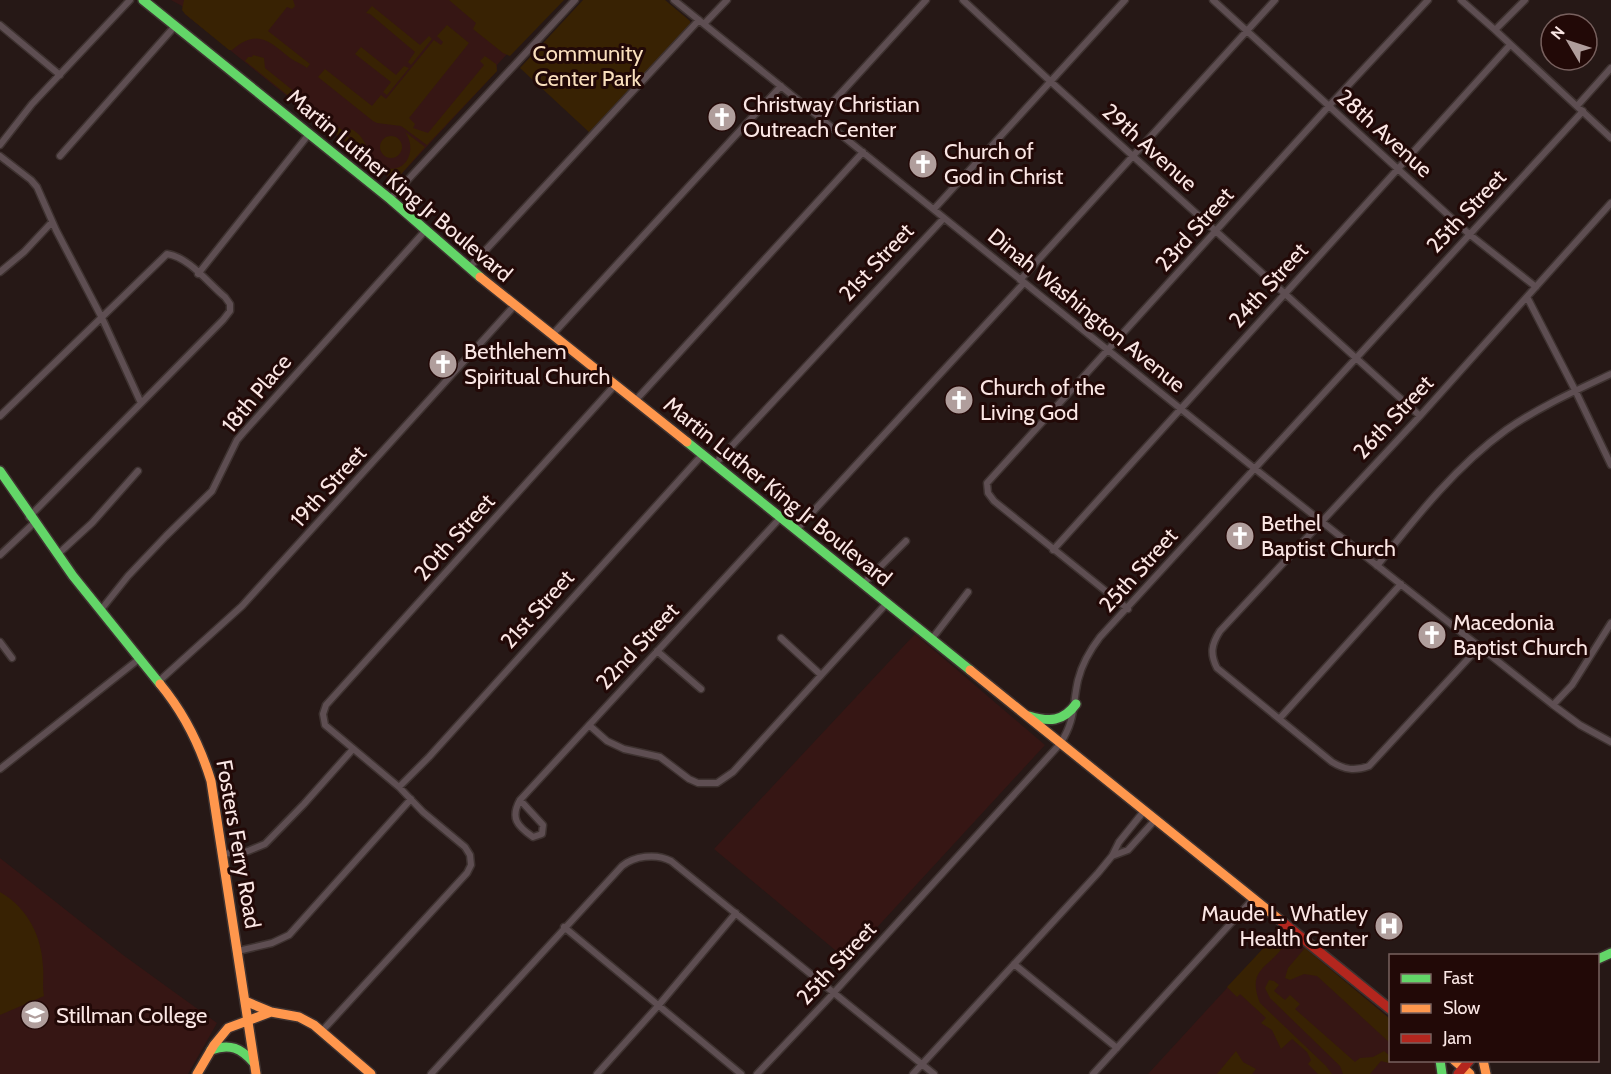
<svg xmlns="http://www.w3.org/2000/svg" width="1611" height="1074" font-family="Cabin,sans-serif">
	<rect width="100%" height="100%" fill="#261816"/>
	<!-- built -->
	<path fill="#361614" d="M171,0H557L497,65V71L394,182L185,14L182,6Z
		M915,634L1045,745L847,960L714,849Z
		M0,858L123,955L217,1023L188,1074H0Z
		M1283,933L1288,934L1305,948L1390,1019V1060L1436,1061L1440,1074H1148L1272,939Z"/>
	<!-- green -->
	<path fill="#382203" d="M184,0H293L295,6L292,9L287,7L268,31L310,64L307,68C302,64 296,62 290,58C268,40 257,29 232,50H229L185,14L182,10Z
		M449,0H564L510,56L503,53L473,29L476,23Z
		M583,0H665L690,21V24L590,133L520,68Z
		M372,6L420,45L429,36L432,39L411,65L408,62L415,52L370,14L366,13Z
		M447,25L469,43L409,118L415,124L413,128L428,133L484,65L480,61L485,56L496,64L497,71L427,145L401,126L377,123L373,121L318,77L325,69L372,106L381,95L386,99L434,40L441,45L443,42L437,36Z
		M361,47L396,75L404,66L409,68L387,95L383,92L391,82L355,54Z
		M253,55L264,58L265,68L347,134L348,137H351L349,135L351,129C370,138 366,160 383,167C406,176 418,149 405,132L425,147L395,181L245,61L248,57H252Z
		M380 147a11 11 0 1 1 22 0a11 11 0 1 1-22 0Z
		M0,892C28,908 42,937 43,967C44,977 42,985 44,996L0,1015Z
		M1281,934L1285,944C1269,969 1246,968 1260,1003L1326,1066L1332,1074H1318L1308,1064L1311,1060L1307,1052L1292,1039L1281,1049L1272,1030L1261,1023L1266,1018L1240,994L1237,997L1227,987L1272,939Z
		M1305,948L1390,1019V1043L1317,976L1304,974L1290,980L1285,978L1288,968Z
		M1269,980L1274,981L1279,985L1274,991L1285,1000L1290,995L1300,1004L1295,1009L1355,1062L1360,1058L1373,1057L1384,1051L1390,1056L1391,1061L1389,1063L1381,1061L1370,1074H1343L1340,1066L1270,998L1265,988Z
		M1236,1051L1243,1062L1256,1069L1252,1074H1217Z"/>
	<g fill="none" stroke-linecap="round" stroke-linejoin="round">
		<!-- street casing -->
		<g stroke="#3e3230" stroke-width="9">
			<path id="street" d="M674,0L1254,468L1553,705L1580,725L1611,742
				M963,0L1050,81L1420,416
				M1213,0L1469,234L1536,287
				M1461,0L1495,30L1611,138
				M704,24L727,0
				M0,25L60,75
				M1495,30L1525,0
				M1577,106L1611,68
				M819,117L926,0
				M0,145L32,104L130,0
				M0,156L31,180L37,187L56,230L102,318L141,403
				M60,156L175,26
				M390,199L575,0
				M934,209L1125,0
				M469,268L699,20
				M0,272L24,252L52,222
				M198,274L309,134
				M1020,280L1275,0
				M1527,297L1575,390L1611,465
				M552,335L781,86
				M635,401L863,152
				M0,416L167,254C189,257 208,283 225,297L230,304V311L223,320L29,517
				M715,464L944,218
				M796,530L1024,283
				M1053,550L1510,45
				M0,555L34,523
				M57,555L92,523L138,471
				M1377,566C1416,517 1455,467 1506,430C1539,407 1575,391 1611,374
				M863,584L906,541
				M1128,609L994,501L988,493L987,483L1328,107L1428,0
				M100,611L128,576L166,536L212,491L237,440L243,433L425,231
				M781,638L821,675
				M931,640L968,592
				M0,642L12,658
				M1479,647L1369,766C1355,771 1345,770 1332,762L1217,668C1210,654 1211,645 1220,631L1420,416L1611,203
				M657,651L701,689
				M158,682L242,606L515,305
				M1553,705L1572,685L1611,623
				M1280,718L1401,584
				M589,725L607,741L624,749L660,757L689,779L698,783H717L733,772L886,604
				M0,769L139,659
				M399,787L429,757L702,455
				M520,800L781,517
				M520,800L543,825L542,834L533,837C517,826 510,818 520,800Z
				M222,854L248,851L265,844L304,804L353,749
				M1112,856L1128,850L1155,820
				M564,927L741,1074
				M238,951L272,943L289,935L411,799
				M1014,964L1117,1048
				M322,1031L467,873L471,865L470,855L465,847L423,812L399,787L325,725L323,714L326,705L615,385
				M431,1074L622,866C634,856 656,853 671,861L934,1074
				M597,1074L658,1006L736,913
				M757,1074L829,998L1060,744C1076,719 1072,707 1078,680C1082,664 1090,650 1100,637L1583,111
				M913,1074L1098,873L1112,856L1119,842L1144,811
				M1093,1074L1253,899"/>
		</g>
		<!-- fast casing -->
		<g stroke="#3e3230" stroke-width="12">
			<path id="fast" d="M143,0L390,199L480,277
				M687,442L970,670
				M0,471L73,576L160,684
				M1029,716C1049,722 1063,722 1076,704
				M1598,959L1611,953
				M211,1050C230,1043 241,1048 254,1063
				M1440,1060L1442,1074"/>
		</g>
		<!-- slow casing -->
		<g stroke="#3e3230" stroke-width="12">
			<path id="slow" d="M480,277L687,442
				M970,670L1280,920
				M160,684C184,713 200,745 211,781L256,1074
				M245,1001L271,1012
				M1454,1060L1470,1074
				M1483,1060L1486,1074
				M197,1074L214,1045L228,1028L271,1012L299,1017L314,1025L371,1074"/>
		</g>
		<!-- jam casing -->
		<g stroke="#3e3230" stroke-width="12">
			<path id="jam" d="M1280,920L1390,1009
				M1458,1074L1470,1060"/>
		</g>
		<!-- street -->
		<use href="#street" stroke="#5e4e52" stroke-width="6"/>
		<!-- fast -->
		<use href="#fast" stroke="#63d668" stroke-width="9"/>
		<!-- slow -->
		<use href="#slow" stroke="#ff974d" stroke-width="9"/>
		<!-- jam -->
		<use href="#jam" stroke="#b3261e" stroke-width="9"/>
	</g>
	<!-- icons -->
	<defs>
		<g id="church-disc" transform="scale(1.5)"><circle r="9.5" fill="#b09e9c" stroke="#220907"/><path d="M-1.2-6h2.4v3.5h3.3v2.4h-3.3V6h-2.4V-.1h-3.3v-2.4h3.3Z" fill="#fff"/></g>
		<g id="hospital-disc" transform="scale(1.5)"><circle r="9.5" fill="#b09e9c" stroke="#220907"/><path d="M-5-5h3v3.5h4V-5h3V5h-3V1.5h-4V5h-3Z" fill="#fff"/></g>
		<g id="university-disc" transform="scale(1.5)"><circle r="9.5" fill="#b09e9c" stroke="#220907"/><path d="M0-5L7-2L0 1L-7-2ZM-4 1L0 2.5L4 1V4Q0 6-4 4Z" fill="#fff"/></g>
	</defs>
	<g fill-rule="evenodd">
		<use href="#church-disc" x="722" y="117"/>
		<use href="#church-disc" x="923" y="164"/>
		<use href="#church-disc" x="443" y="364"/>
		<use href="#church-disc" x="959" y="400"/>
		<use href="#church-disc" x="1240" y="536"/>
		<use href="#church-disc" x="1432" y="635"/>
		<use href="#hospital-disc" x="1389" y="926"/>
		<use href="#university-disc" x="35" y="1015"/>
	</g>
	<g text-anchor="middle" stroke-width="6" stroke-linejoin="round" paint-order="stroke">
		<!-- park labels -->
		<g font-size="22" fill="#f9dfbd" stroke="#220907">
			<text x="588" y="61">Community<tspan x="588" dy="25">Center Park</tspan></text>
		</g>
		<!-- poi labels -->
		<g font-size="22" fill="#fae6e4" stroke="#220907" text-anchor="start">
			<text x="743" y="112">Christway Christian<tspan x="743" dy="25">Outreach Center</tspan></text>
			<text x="944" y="159">Church of<tspan x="944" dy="25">God in Christ</tspan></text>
			<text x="464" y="359">Bethlehem<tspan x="464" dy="25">Spiritual Church</tspan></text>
			<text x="980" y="395">Church of the<tspan x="980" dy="25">Living God</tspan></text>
			<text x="1261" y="531">Bethel<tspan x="1261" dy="25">Baptist Church</tspan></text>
			<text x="1453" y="630">Macedonia<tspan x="1453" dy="25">Baptist Church</tspan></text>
			<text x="1368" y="921" text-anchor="end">Maude L. Whatley<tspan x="1368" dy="25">Health Center</tspan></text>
			<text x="56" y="1023">Stillman College</text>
		</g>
		<!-- street labels -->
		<g font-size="22" fill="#fae6e4" stroke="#220907">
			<text transform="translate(1385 133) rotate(42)" y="8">28th Avenue</text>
			<text transform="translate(1150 147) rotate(42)" y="8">29th Avenue</text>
			<text transform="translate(400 185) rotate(40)" y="8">Martin Luther King Jr Boulevard</text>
			<text transform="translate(1466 211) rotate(-47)" y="8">25th Street</text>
			<text transform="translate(1194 229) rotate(-48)" y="8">23rd Street</text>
			<text transform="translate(876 262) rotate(-47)" y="8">21st Street</text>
			<text transform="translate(1268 285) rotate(-48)" y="8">24th Street</text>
			<text transform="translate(1087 310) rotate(39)" y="8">Dinah Washington Avenue</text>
			<text transform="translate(256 393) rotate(-50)" y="8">18th Place</text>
			<text transform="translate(1393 417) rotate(-47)" y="8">26th Street</text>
			<text transform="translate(328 486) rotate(-48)" y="8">19th Street</text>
			<text transform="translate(778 491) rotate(39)" y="8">Martin Luther King Jr Boulevard</text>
			<text transform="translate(454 537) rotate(-48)" y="8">20th Street</text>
			<text transform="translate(1138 570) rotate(-48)" y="8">25th Street</text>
			<text transform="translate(537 609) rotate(-48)" y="8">21st Street</text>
			<text transform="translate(637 646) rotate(-47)" y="8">22nd Street</text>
			<text transform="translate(239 844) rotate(80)" y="8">Fosters Ferry Road</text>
			<text transform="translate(836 963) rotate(-47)" y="8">25th Street</text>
		</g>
	</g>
	<!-- legend -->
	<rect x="1389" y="954" width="210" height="108" fill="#220907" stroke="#78615f" stroke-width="1.5"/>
	<rect x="1401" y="974" width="30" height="9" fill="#63d668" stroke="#78615f" stroke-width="1.5"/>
	<text x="1443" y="984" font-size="18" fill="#fae6e4">Fast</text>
	<rect x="1401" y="1004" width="30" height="9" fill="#ff974d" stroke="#78615f" stroke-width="1.5"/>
	<text x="1443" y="1014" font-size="18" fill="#fae6e4">Slow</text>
	<rect x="1401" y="1034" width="30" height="9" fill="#b3261e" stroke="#78615f" stroke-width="1.5"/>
	<text x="1443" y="1044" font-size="18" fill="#fae6e4">Jam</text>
	<!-- north arrow -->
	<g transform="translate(1569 42) rotate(309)"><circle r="28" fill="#220907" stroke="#78615f" stroke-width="1.5"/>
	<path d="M0-4.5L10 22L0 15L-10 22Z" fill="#b09e9c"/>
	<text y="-9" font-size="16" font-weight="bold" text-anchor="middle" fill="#fae6e4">N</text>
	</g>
</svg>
